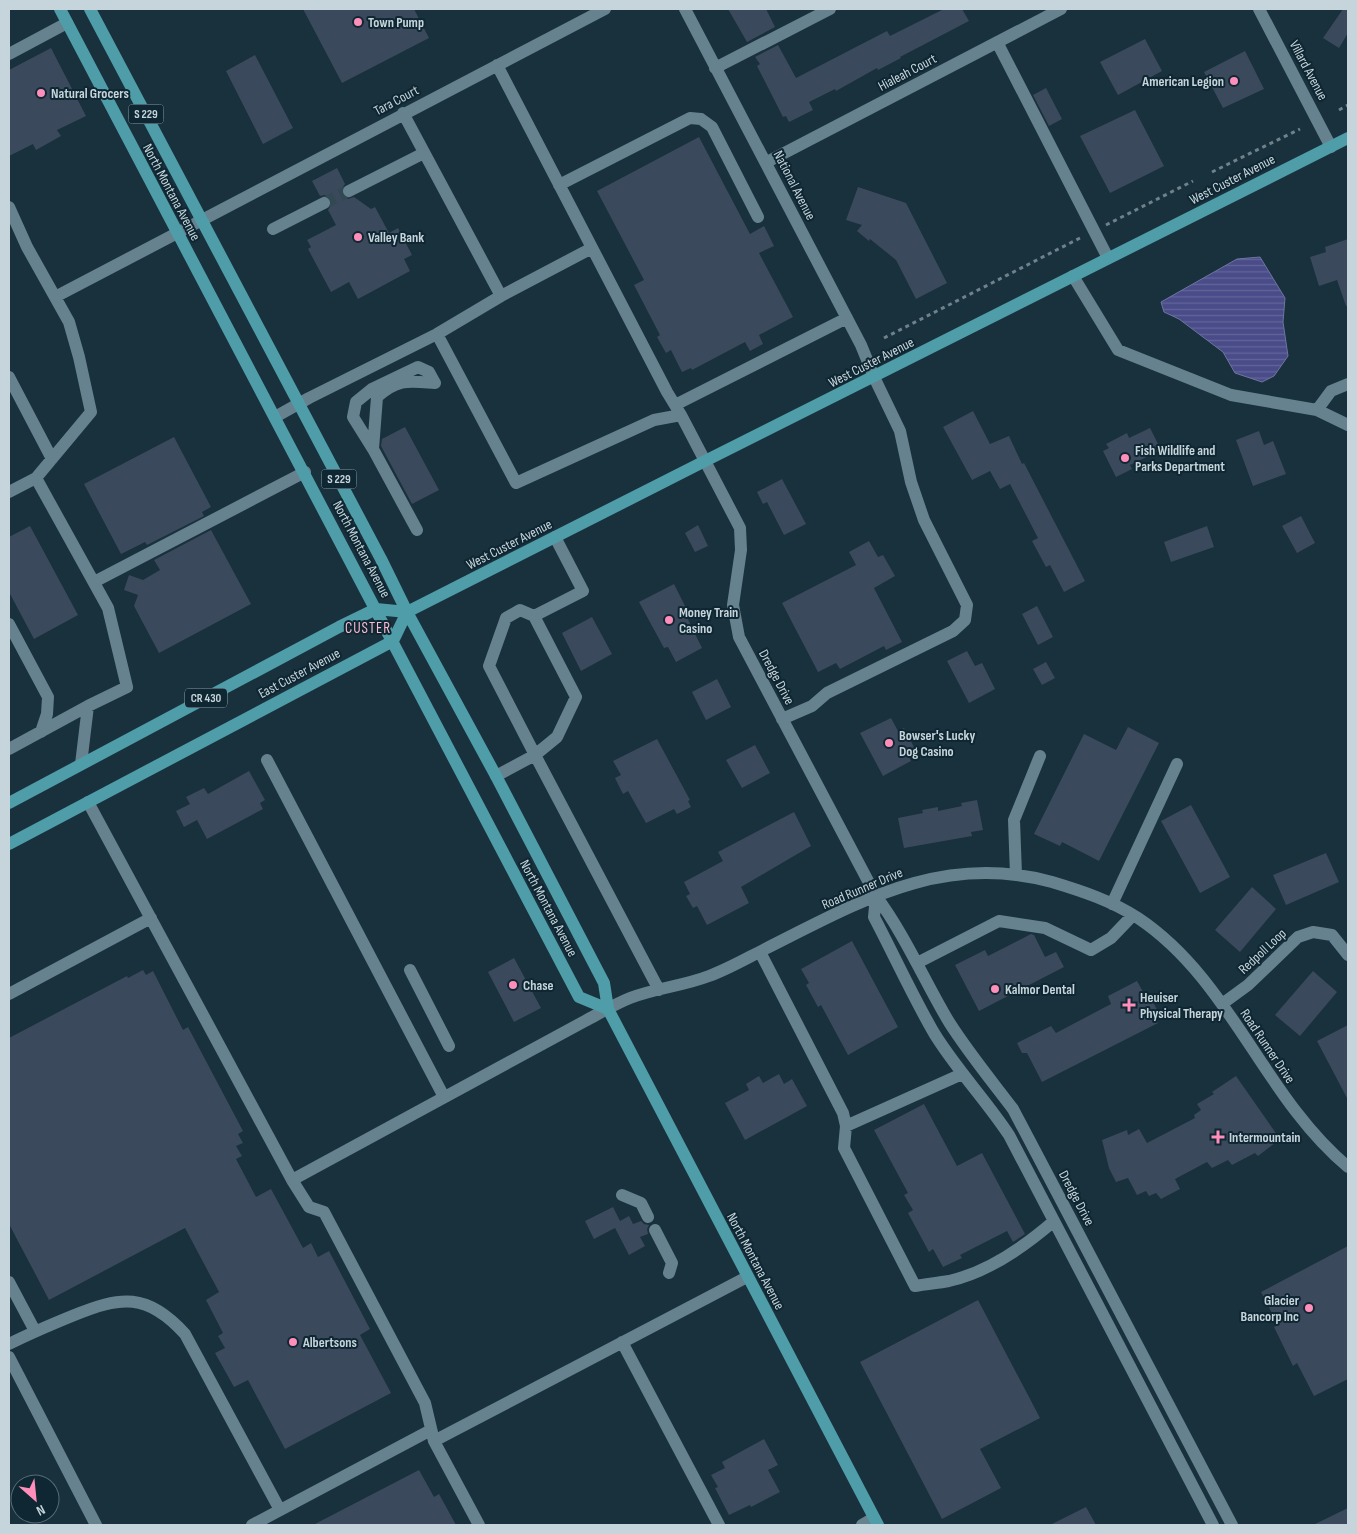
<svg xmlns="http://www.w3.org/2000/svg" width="1357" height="1534" font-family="'Sofia Sans Condensed',sans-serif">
	<defs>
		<pattern id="water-rules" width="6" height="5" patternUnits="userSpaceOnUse" patternTransform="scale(1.25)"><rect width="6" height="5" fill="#494c89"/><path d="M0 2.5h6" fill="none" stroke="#626599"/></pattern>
	</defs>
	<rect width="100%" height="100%" fill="#18313c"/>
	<!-- water -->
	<path fill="url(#water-rules)" stroke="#6e75a2" d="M1260,257L1285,298L1283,322L1288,356L1274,376L1262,382L1235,373L1223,352L1179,319L1164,312L1161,302L1237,259Z"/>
	<!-- building -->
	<path fill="#3a495c" d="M303,9H414L429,38L342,83Z
		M728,9H766L775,27L747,42Z
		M944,9H962L969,21L900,57L901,58L878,70L877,68L836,91L835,89L809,102L813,110L789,122L786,116L783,117L757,66L760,64L755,57L778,45L796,78L887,31L890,36Z
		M1343,9H1348V33L1339,48L1323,38Z
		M1145,39L1162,71L1118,95L1100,62Z
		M51,48L86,116L57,130L61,136L36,150L33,144L9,156V70Z
		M1245,51L1264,89L1223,108L1204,72Z
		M255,55L293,128L263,144L226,71Z
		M1046,88L1062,119L1049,126L1033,95Z
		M1135,110L1164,166L1110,193L1080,136Z
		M699,137L750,234L764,226L774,246L759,253L793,317L759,335L763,344L750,351L745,342L692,370L691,368L682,372L671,350L666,353L657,337L660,335L634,285L644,280L597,191Z
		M337,168L345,184L341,190L342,195L348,199L354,197L371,209L375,207L389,233L398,228L412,255L404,259L410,271L358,299L349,282L331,292L308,249L311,247L307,240L336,225L328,210L332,204L331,199L325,195L320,196L312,181Z
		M858,187L906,203L947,283L916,299L896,260L870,239L869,241L857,231L862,225L846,220Z
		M1348,239V306H1346L1337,280L1319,286L1310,257L1326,252L1325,247Z
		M973,411L990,444L1009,436L1022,464L1024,463L1085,581L1064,592L1050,565L1046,567L1032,541L1038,538L1010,484L1000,489L990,471L972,480L943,427Z
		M405,427L439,490L412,504L381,446L382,439Z
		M1150,428L1161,450L1130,465L1132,469L1116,477L1103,451L1109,448L1106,444L1127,433L1129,438Z
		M1259,431L1264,445L1273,441L1286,474L1253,486L1236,440Z
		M174,437L211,507L202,512L204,516L147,545L145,542L121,554L84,484Z
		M782,479L806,524L784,535L767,502L763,504L757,492Z
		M1301,516L1315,543L1297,553L1282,526Z
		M698,525L708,546L695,552L685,533Z
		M30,526L78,615L34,639L9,592V537Z
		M1207,526L1214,547L1171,562L1164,542Z
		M211,530L251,604L159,653L134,606L138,595L124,590L129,575L143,580L160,570L154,560Z
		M869,541L878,557L883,555L895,576L874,588L902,642L886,650L884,646L840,669L836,663L818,672L782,603L856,565L849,552Z
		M674,584L687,610L684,611L702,648L676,662L668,647L664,648L639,602Z
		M1037,606L1053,637L1038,645L1022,614Z
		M592,617L612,654L581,671L562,633Z
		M967,651L975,666L982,663L995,689L969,703L947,661Z
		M1046,662L1055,678L1042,685L1033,669Z
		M717,679L731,707L706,720L692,692Z
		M891,718L898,731L904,728L917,753L909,757L911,761L883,776L860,733Z
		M1128,727L1159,743L1099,861L1062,842L1060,846L1034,834L1084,734L1116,750Z
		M657,739L690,800L688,801L691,807L677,814L674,809L646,823L628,791L623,794L615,778L621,775L613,761Z
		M755,745L770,773L742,788L726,760Z
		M249,771L265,800L260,803L263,809L207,839L197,820L184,827L176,811L190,804L186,797L204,788L208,794Z
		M977,800L983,830L971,832L972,836L904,848L898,818L923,813L922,810L938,807V811L962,806L961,803Z
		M1191,805L1230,877L1200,893L1161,821Z
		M794,812L811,846L741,887L749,903L707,925L697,906L693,908L686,896L690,894L684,882L723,861L718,852Z
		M1326,853L1339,882L1286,905L1273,875Z
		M1252,887L1276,909L1240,952L1215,930Z
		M1031,934L1034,935L1045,957L1056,952L1064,967L979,1011L955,965L985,950L988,956Z
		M852,941L898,1027L848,1055L821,1005L818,1007L806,985L809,983L801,969Z
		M514,958L541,1008L514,1022L488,972Z
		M143,970L146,975L153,971L183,1030L188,1027L243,1131L238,1134L243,1143L236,1146L242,1156L236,1159L256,1197L271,1189L303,1248L311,1243L318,1257L329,1251L370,1329L360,1335L391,1393L285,1449L248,1380L234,1387L215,1353L225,1348L218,1336L223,1333L206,1300L219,1292L185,1228L49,1300L9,1224V1038L127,976L128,978Z
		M1313,971L1337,992L1300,1036L1275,1015Z
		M1137,981L1147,999L1151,998L1160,1016L1155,1019L1158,1023L1042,1082L1027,1053H1022L1017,1043L1051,1026L1056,1033L1111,1004L1108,996Z
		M1348,1025V1100L1317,1041Z
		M779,1074L784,1084L792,1079L807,1106L745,1140L725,1103L749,1090L746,1084L759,1076L763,1083Z
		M1236,1076L1280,1139L1258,1156L1255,1153L1232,1165L1228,1160L1212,1168L1207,1162L1175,1179L1180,1189L1161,1199L1156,1193L1149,1196L1146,1191L1137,1195L1128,1178L1116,1182L1109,1168L1102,1140L1127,1130L1128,1135L1139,1129L1147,1143L1195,1118L1194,1115L1201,1110L1197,1104L1214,1094L1212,1092Z
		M924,1104L957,1166L982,1153L1025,1234L1013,1242L1007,1231L960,1255L962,1258L943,1267L933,1249L929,1252L908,1213L913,1210L904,1195L908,1193L874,1130Z
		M613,1207L620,1221L629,1216L633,1224L641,1221L644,1224L649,1225L647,1229L648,1234L640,1237L645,1246L629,1255L615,1228L594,1239L585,1221Z
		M1348,1246V1379L1314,1396L1297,1363L1293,1366L1274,1327L1278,1325L1261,1292Z
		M978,1300L1040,1418L980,1449L1001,1488L942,1519L860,1362Z
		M764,1439L778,1465L768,1470L780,1492L751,1507L750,1505L729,1515L715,1488L718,1487L711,1475L725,1468L722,1462Z
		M419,1470L434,1497L439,1494L456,1525H313Z
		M1086,1507L1096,1525H1050Z
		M1348,1508V1525H1313Z"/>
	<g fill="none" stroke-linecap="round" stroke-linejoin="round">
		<!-- minor-tunnel -->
		<path stroke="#324954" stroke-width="12" stroke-dasharray="12 6" stroke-linecap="butt" d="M324,203L349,191"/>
		<!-- path -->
		<path stroke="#6f828b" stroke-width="3" stroke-dasharray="4 4" stroke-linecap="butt" d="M1339,110L1348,105
			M1212,172L1300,129
			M1106,225L1193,181
			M884,338L1082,237"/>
		<!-- minor -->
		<path stroke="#67828f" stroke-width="12" d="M685,9L861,345L874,377L900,431L911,482L924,520L967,605L965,620L953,631L827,693L812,706L782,719
			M1259,9L1331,147
			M997,42L1108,258
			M9,54L67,23
			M497,65L667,392L681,415
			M715,68L830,9
			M767,162L1061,9
			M559,185L690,118L701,119L712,127L758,217
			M349,191L424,153
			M9,207L27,247L55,297
			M273,229L324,203
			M1073,276L1118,350L1231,395L1317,410L1348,425
			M501,296L592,248
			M437,334L516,483L654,420L681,415L740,528L741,550L733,605L739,637L876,896C905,935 924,980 949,1022C968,1052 991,1080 1013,1109L1232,1525
			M9,377L52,459
			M675,405L847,318
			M1317,410L1331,391L1348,384
			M275,417L309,398L437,334L501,296L403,113
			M373,449L353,417L356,402L372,389L418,367L429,372L435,383
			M9,492L36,478
			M417,530L373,449L377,397C398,378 409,381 435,383
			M94,582L305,472
			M534,616L520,610L506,618L489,666L535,755L557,737L576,697L534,616L583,591L555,537
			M9,624L48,697L47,714L41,732
			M9,749L88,706
			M267,760L444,1097
			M81,764L88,706L127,687L108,608L36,478L91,412L79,357L69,322L55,297L605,9
			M496,776L535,755L659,990
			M88,802L292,1180C365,1140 439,1100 513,1060C537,1047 561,1034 585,1021C600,1013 615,1004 630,998C656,988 683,986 709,976C728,969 747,958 765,949C859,902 942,852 1052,882C1082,891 1112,901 1138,918C1231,980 1263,1096 1348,1167
			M1016,875L1014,820L1040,756
			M876,896L874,917C894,955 912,995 934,1033C956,1069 986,1100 1009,1135L1213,1525
			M1112,904L1177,764
			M760,952L843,1113L846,1126
			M917,963L999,921L1045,928L1091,950L1111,938L1133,915
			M410,970L449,1046
			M9,994L151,918
			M1222,1004L1248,985L1298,937L1313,932L1332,935L1348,955
			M962,1074L846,1126L844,1148L915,1286C926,1284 938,1283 949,1281C989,1272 1024,1247 1054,1221
			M292,1180L309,1207L324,1212L425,1403L434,1441L479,1525
			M622,1195L641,1203L648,1217
			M655,1230L672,1263L669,1273
			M9,1282L35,1331
			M622,1342L719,1525
			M9,1344C29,1334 50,1325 72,1316C121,1296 147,1292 185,1334L280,1510
			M9,1357L96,1525
			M434,1441L747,1277
			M252,1525L431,1430
			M862,1525L874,1518"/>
		<!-- major -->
		<path stroke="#4f9da8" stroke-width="12" d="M60,9L579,997L608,1009
			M90,9L381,559L407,612L496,776L604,983L608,1009L878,1525
			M407,612L705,461L1348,138
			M9,803L339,627L376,609L407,612
			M9,844L393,641L407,612"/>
	</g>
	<!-- markers -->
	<g fill="#ff8eba" stroke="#0e2732" stroke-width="2">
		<circle cx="358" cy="22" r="5"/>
		<circle cx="1234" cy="81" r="5"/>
		<circle cx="41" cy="93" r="5"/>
		<circle cx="358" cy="237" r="5"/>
		<circle cx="1125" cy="458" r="5"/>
		<circle cx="669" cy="620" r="5"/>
		<circle cx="889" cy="743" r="5"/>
		<circle cx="513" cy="985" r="5"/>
		<circle cx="995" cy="989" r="5"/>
		<path d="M1126.5 997.5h5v5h5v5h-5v5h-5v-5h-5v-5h5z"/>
		<path d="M1215.5 1129.5h5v5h5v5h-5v5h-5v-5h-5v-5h5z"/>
		<circle cx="1309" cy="1308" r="5"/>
		<circle cx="293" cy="1342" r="5"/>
	</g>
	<g text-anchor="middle" stroke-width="4" stroke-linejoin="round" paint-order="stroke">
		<!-- shield labels -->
		<g fill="#0e2732" stroke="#8fa0a8" stroke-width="1">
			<rect x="128.5" y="104.5" width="35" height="19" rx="4"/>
			<rect x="321.5" y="469.5" width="35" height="19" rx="4"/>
			<rect x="185" y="688.5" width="42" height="19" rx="4"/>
		</g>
		<g font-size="12" font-weight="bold" fill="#c6d4db">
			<text x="146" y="118">S 229</text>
			<text x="339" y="483">S 229</text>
			<text x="206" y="702">CR 430</text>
		</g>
		<!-- poi labels -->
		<g font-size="14" font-weight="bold" fill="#c6d4db" stroke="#0e2732" text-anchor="start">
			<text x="368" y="27">Town Pump</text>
			<text x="1224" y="86" text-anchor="end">American Legion</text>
			<text x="51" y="98">Natural Grocers</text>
			<text x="368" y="242">Valley Bank</text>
			<text x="1135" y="455">Fish Wildlife and<tspan x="1135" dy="16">Parks Department</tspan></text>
			<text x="679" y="617">Money Train<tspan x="679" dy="16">Casino</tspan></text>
			<text x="899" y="740">Bowser's Lucky<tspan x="899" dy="16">Dog Casino</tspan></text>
			<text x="523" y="990">Chase</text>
			<text x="1005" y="994">Kalmor Dental</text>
			<text x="1140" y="1002">Heuiser<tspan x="1140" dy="16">Physical Therapy</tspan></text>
			<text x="1229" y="1142">Intermountain</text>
			<text x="1299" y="1305" text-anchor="end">Glacier<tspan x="1299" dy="16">Bancorp Inc</tspan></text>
			<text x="303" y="1347">Albertsons</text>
		</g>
		<!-- street labels -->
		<g font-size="14" fill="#c6d4db" stroke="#0e2732">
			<text transform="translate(1309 70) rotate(62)" y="5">Villard Avenue</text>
			<text transform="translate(907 72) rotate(-28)" y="5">Hialeah Court</text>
			<text transform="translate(396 100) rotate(-28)" y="5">Tara Court</text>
			<text transform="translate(1232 179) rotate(-27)" y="5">West Custer Avenue</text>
			<text transform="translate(795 185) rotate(63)" y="5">National Avenue</text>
			<text transform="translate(172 192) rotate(62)" y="5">North Montana Avenue</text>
			<text transform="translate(871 362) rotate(-27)" y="5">West Custer Avenue</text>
			<text transform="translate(509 544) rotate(-27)" y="5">West Custer Avenue</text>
			<text transform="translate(362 549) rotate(62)" y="5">North Montana Avenue</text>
			<text transform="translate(299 673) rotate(-28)" y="5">East Custer Avenue</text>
			<text transform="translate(777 677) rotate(62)" y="5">Dredge Drive</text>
			<text transform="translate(862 888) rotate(-23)" y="5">Road Runner Drive</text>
			<text transform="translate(549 908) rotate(62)" y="5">North Montana Avenue</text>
			<text transform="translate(1262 951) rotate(-43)" y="5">Redpoll Loop</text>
			<text transform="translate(1268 1046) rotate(56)" y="5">Road Runner Drive</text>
			<text transform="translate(1077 1198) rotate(62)" y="5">Dredge Drive</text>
			<text transform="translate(756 1261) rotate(62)" y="5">North Montana Avenue</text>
		</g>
		<!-- neighbourhood labels -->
		<g font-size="15" letter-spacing="1" fill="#fbbad1" stroke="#0e2732">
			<text x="368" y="633">CUSTER</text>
		</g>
	</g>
	<!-- border -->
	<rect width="1357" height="1534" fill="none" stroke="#c6d4db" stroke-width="20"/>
	<!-- north arrow -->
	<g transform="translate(35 1499) rotate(153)"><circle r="24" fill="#0e2732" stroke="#586c76"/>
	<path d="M0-4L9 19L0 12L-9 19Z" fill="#ff8eba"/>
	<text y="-8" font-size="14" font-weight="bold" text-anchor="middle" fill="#c6d4db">N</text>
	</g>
</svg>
